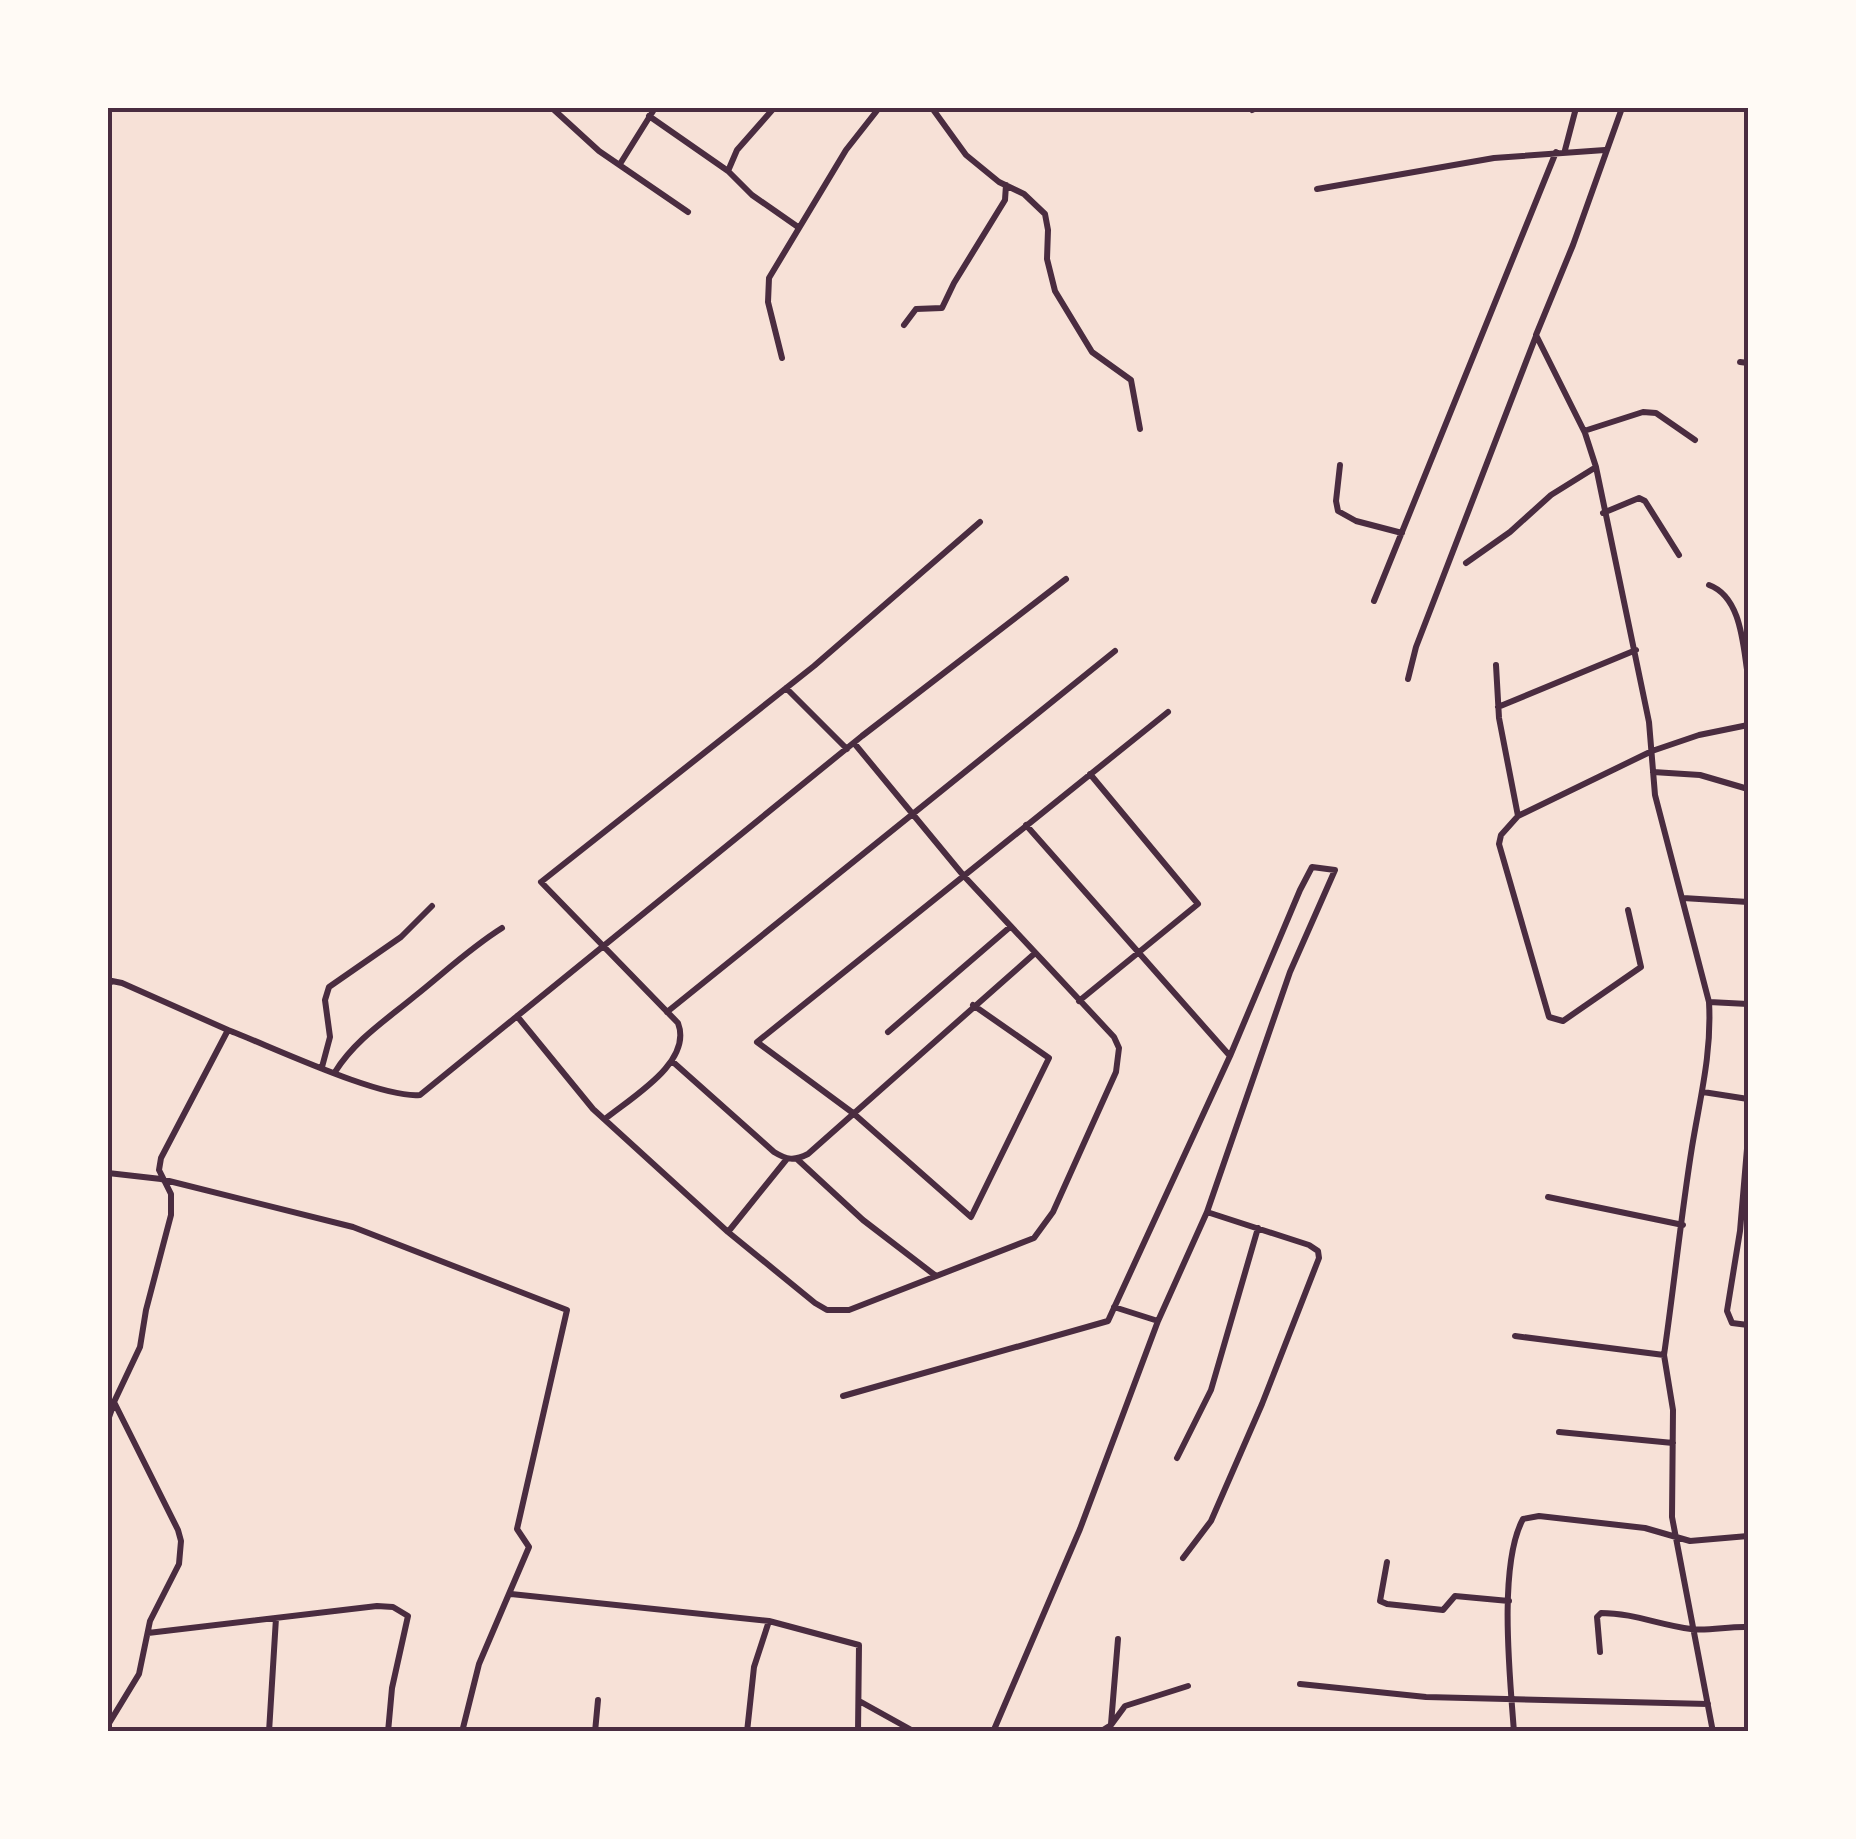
<svg xmlns="http://www.w3.org/2000/svg" width="1856" height="1839" font-family="Cabin,sans-serif">
	<rect width="100%" height="100%" fill="#f7e1d7"/>
	<g fill="none" stroke-linecap="round" stroke-linejoin="round">
		<!-- minor -->
		<path stroke="#4a2c40" stroke-width="6" d="M552,108L599,151L688,212
			M774,108L737,150L728,171L752,195L798,227
			M932,108L966,155L999,182L1024,194L1045,214L1048,230L1047,259L1055,291L1092,352L1131,380L1140,429
			M1622,108L1573,245L1536,335L1585,433L1596,467L1649,722L1655,795L1709,1002C1712,1053 1700,1098 1692,1147C1681,1216 1674,1286 1664,1355
			M1252,110L1256,108
			M649,116L728,171
			M1565,150L1576,108
			M620,164L655,108
			M1317,189L1494,158L1605,150
			M904,325L916,309L942,308L954,283L1005,200L1006,185
			M782,358L768,302L769,278L846,150L879,108
			M1740,362L1748,363
			M1584,431L1643,412L1656,413L1695,440
			M1340,465L1336,501L1338,511L1356,521L1402,533
			M1603,513L1639,498L1645,501L1679,555
			M1466,563L1510,532L1551,495L1596,467
			M1709,585C1742,597 1743,647 1748,676
			M1374,601L1556,152
			M1496,665L1499,718L1518,816
			M1408,679L1416,647L1536,336
			M786,688L847,749
			M1498,707L1636,650
			M1653,772L1700,775L1748,789
			M1026,825L1230,1056
			M1683,898L1748,902
			M1628,910L1641,967L1563,1021L1549,1017L1499,844L1501,835L1518,816L1652,751L1699,735L1748,725
			M108,985L112,981L122,983L228,1030
			M1079,1001L1198,904L1090,774
			M1709,1002L1748,1004
			M973,1005L1049,1058L971,1217L853,1113L757,1042L1168,712
			M667,1012L1115,651
			M517,1016L593,1109L728,1232L815,1303L827,1310H849L1034,1238L1053,1212L1116,1072L1119,1048L1114,1037L963,875L854,743
			M888,1032L1010,927
			M673,1062L774,1152C787,1160 794,1161 808,1154L1034,954
			M322,1067L330,1037L325,1000L329,987L401,937L432,906
			M335,1072C355,1040 386,1020 415,996C444,973 470,948 502,928
			M1703,1092L1748,1099
			M605,1119C632,1097 693,1062 678,1023L541,882L814,666L980,522
			M1748,1137L1740,1231L1727,1311L1732,1323L1748,1325
			M797,1159L863,1220L936,1276
			M108,1173L161,1179L353,1227L567,1310L517,1529L529,1547L479,1664L462,1732
			M1548,1197L1683,1225
			M728,1232L786,1160
			M1114,1307L1158,1321
			M1515,1336L1664,1355L1673,1410L1672,1517L1713,1732
			M843,1396L1108,1321L1230,1056L1300,890L1312,867L1335,870L1290,972L1207,1212L1158,1321L1080,1529L993,1732
			M108,1420L114,1403
			M1559,1432L1673,1443
			M1177,1458L1211,1390L1258,1228
			M1183,1558L1211,1521L1262,1404L1319,1258L1318,1251L1309,1245L1207,1212
			M1387,1562L1380,1601L1387,1604L1443,1610L1455,1596L1509,1601
			M511,1594L769,1621L859,1645L858,1732
			M148,1633L377,1606L393,1607L408,1616L392,1688L388,1732
			M1600,1652L1597,1617L1601,1613C1633,1613 1660,1625 1691,1629C1709,1631 1730,1626 1748,1627
			M1300,1684L1426,1697L1708,1704
			M861,1702L915,1732
			M1111,1724L1118,1639
			M108,1725L139,1674L150,1621L179,1564L181,1541L178,1530L114,1402L140,1347L146,1310L171,1215V1194L159,1170L161,1158L228,1030C270,1046 381,1099 420,1095L862,736L1066,579
			M269,1732L276,1618
			M595,1732L598,1700
			M747,1732L754,1667L769,1621
			M1100,1732L1111,1725L1125,1706L1188,1686
			M1514,1732C1510,1678 1498,1565 1523,1519L1539,1516L1645,1528L1690,1541L1748,1536"/>
	</g>
	<!-- border -->
	<rect width="1856" height="1839" fill="none" stroke="#fffaf5" stroke-width="220"/>
	<rect x="110" y="110" width="1636" height="1619" fill="none" stroke="#4a2c40" stroke-width="4"/>
</svg>
